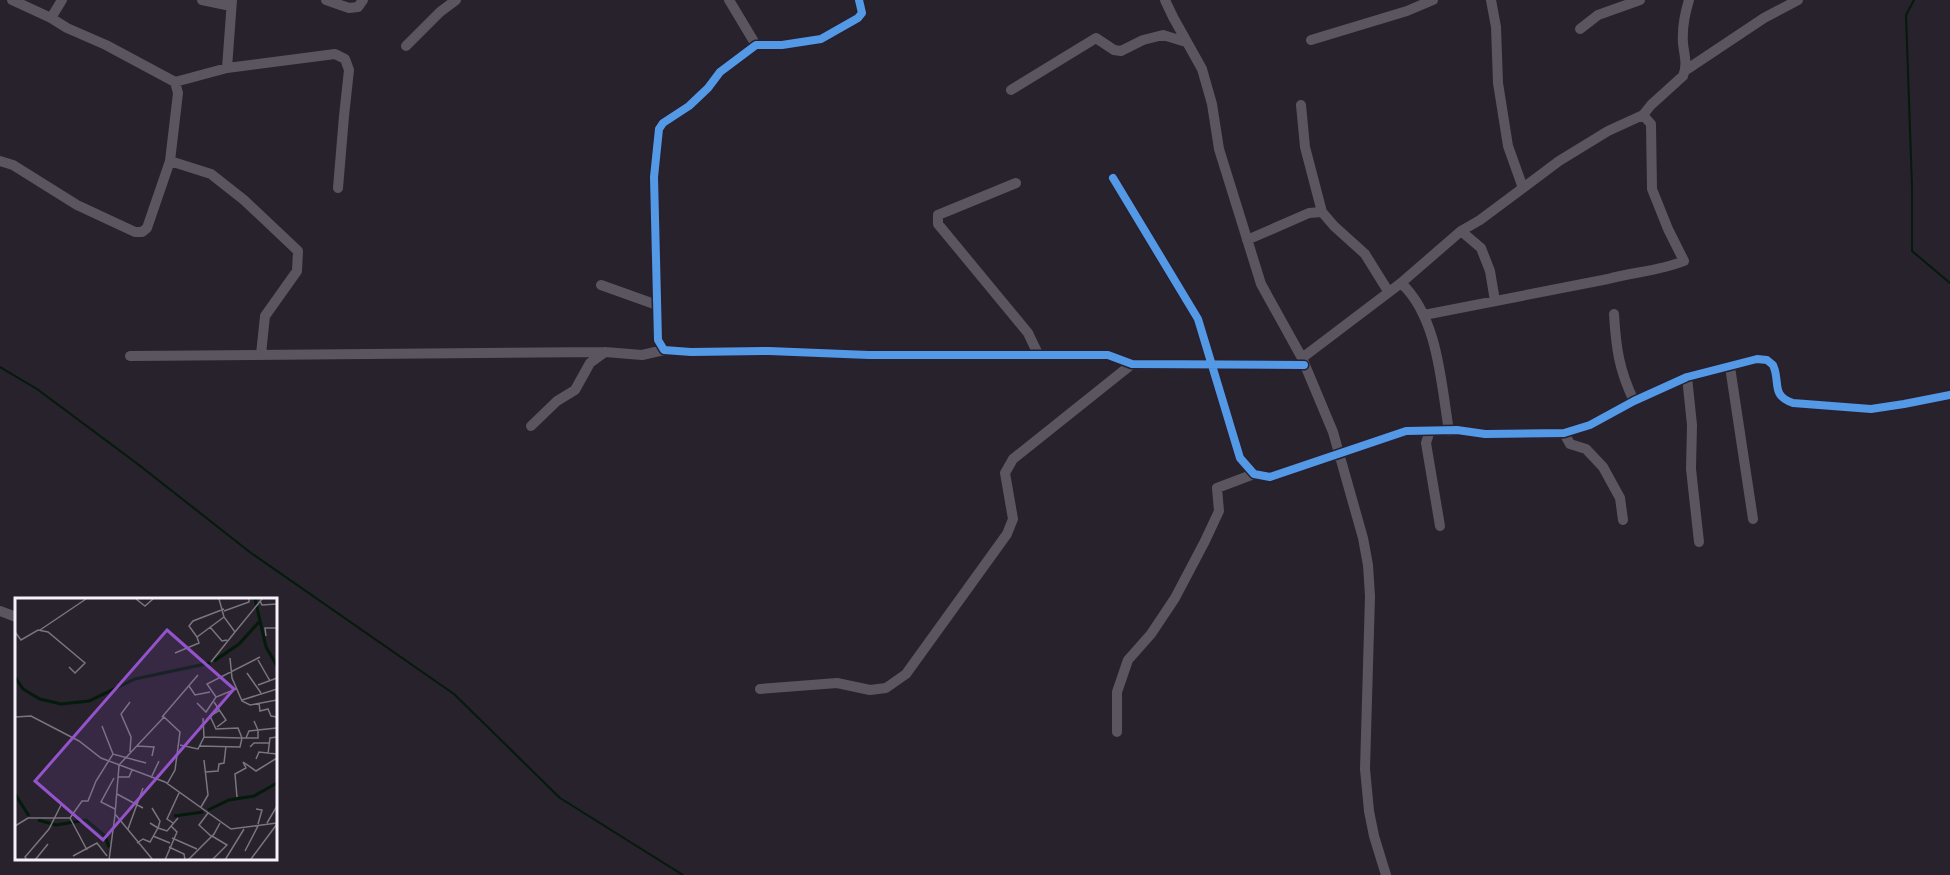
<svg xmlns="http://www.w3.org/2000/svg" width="1950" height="875" font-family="Helvetica,sans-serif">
	<rect width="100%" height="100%" fill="#27222c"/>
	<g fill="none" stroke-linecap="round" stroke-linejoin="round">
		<!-- stream -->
		<path stroke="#041a0a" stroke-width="2" d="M1914,0L1906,15L1912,187V251L1950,283
			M0,367L37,389L139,465L251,553L454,694L560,798L683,875"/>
		<!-- street -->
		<path stroke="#5a555e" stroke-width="10" d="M12,0L51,18L67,28L106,45L175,82L227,68L335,54L345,59L349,70L344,116L338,188
			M202,0L231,6
			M326,0L349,8L358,7L363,0
			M729,0L756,45
			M859,0L862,13L858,18L821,39L782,45H756L720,72L708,88L689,106L663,123L659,129L654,177L658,340L664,350L691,352L769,351L869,355H1108L1132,364L1304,365
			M1165,0L1173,17L1202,69L1212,104L1219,149L1261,284L1302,358L1333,432L1363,538L1368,565L1370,596L1365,769L1369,811L1374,836L1386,875
			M1491,0L1496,27L1498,83L1508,146L1523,188
			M51,18L62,0
			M1580,29L1598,15L1640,0
			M1311,40L1407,11L1433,0
			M406,46L440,12L456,0
			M227,68L232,0
			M1686,70L1764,18L1798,0
			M1011,90L1096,38L1114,50L1121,51L1143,40L1163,35L1186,42
			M1301,105L1305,147L1322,212
			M0,161L13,165L77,205L135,232H142L147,228L170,161L178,93L175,82
			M170,161L211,174L244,200L298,251L297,271L265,316L261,354
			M1113,178L1198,319L1240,458L1254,474L1270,477L1406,431L1457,430L1485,434L1564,433L1590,425L1634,401L1687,377L1757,359L1767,360L1773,365C1781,382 1770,395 1793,403L1871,409L1904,404L1950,395
			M1016,183L938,215V224L1028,333L1038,354
			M1461,231L1481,248L1490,271L1495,301
			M1247,240L1309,213L1322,212L1334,226L1365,254L1388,291
			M1401,283C1438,317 1441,383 1449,431
			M601,285L657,305
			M1614,314C1616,348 1619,370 1634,401
			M1424,315L1608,279C1633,272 1660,271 1684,261L1668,229L1652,189L1651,124L1643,115
			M130,356L605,352L642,355L664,350
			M1302,358L1401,283L1461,231L1480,220L1559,161L1608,131L1643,115L1651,105L1683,76C1688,64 1684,55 1683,43C1682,29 1685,13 1689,0
			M1730,367L1753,519
			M1687,377L1692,425L1691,469L1699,542
			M531,426L557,401L575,390L590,363L605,352
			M1430,430L1426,443L1440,526
			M1564,433L1570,444L1586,449L1603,467L1620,498L1623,520
			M0,611L16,617
			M760,689L837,683L870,690L886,688L906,674L1007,534L1013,519L1005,473L1013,459L1132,364
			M1117,732V692L1128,660L1151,634L1175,598L1205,541L1219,511L1217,488L1254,474"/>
		<!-- cycleway casing -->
		<g stroke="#281f2f" stroke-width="11">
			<path id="cycleway" d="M859,0L862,13L858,18L821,39L782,45H756L720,72L708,88L689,106L663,123L659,129L654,177L658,340L664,350L691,352L769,351L869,355H1108L1132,364L1304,365
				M1113,178L1198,319L1240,458L1254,474L1270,477L1406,431L1457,430L1485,434L1564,433L1590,425L1634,401L1687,377L1757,359L1767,360L1773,365C1781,382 1770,395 1793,403L1871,409L1904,404L1950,395"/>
		</g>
		<!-- cycleway -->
		<use href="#cycleway" stroke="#5399e6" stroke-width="8"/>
	</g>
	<!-- overview -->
	<g transform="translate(15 598)">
		<rect width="262" height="262" fill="#27222c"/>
		<path fill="none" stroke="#041a0a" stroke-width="3" d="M240,1L251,49L262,68M199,63L224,46L244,24M0,79L8,91L25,101L46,106L74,103L120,81L195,65M0,196L14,218M193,212L214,202L239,198L262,185M159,218L188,214M23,222L41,227L71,222L90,238L94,249"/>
		<path fill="none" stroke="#7a757f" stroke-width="1.5" d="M121,1L130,8L138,1M204,1L209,19L220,34L247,1M245,3L247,7L262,6M209,11L178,23L174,28L182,39L209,19M209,13L234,4V1M195,29L207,43L212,42M25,32L71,1M0,34L6,42L23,32L33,34L70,65L60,75L54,69M251,38L250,30H262M160,55L184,45L182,39M215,60L217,80L227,103L235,107L262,102M243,62L255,83M196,64L220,34M232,75L246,95M243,87L262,80M174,88L180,97L195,94M201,99L192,86L245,59M227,102L262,91M115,104L106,116L116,139L115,154M199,104L211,122L202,129M182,105L191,114L201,99L221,91M244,105L245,113L253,111L256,118L262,119M0,119L16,118L64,143L86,160L150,184L216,231L262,225M147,119L183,77M87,128L98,156M189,139L227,140L223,130L201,131L195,118L205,112M231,140L234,133L243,132L239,123M165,147L183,151L189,139L188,120M122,148L139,149L137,158M184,148L225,149L227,140H243V132L262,130M235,149L239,145H255M253,156L255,140L262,139M241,161L244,154L262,156M103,168L149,119L165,134L160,172L152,186M104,168L100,216L138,262M190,174L203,173L204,166L209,165L211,148M103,179H114L117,172M99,180L86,204L100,211M136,180L144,163M102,196L128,210M222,199L220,176L231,170L228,164L241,173L262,160M186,209L193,197L189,162M241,211L247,212L243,226M193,215L184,227L197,239M55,220L67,203H73L81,183L98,156L131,165M135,225L143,230L145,223L137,210M158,225L152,221L164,195M252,225L262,208M0,228L13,220H55L72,252M113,231L128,190M138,238L155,245M157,240L182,251M122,245L128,241L135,244L143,230L152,233L163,220M154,249L169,256L170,262M230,253L243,228M58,258L82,245L92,258M236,261L262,226M12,262L10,259L34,231L46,207M20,262L33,246M94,262L100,217M150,262L162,234L156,228M173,262L199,236L205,225M197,262L212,247L197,238M210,262L229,231"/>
		<path fill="#9453cb" fill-opacity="0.15" stroke="#9453cb" stroke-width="3" d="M152,32L219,91L88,242L20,183Z"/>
		<rect width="262" height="262" fill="none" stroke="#f7f1fc" stroke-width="3"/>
	</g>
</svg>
